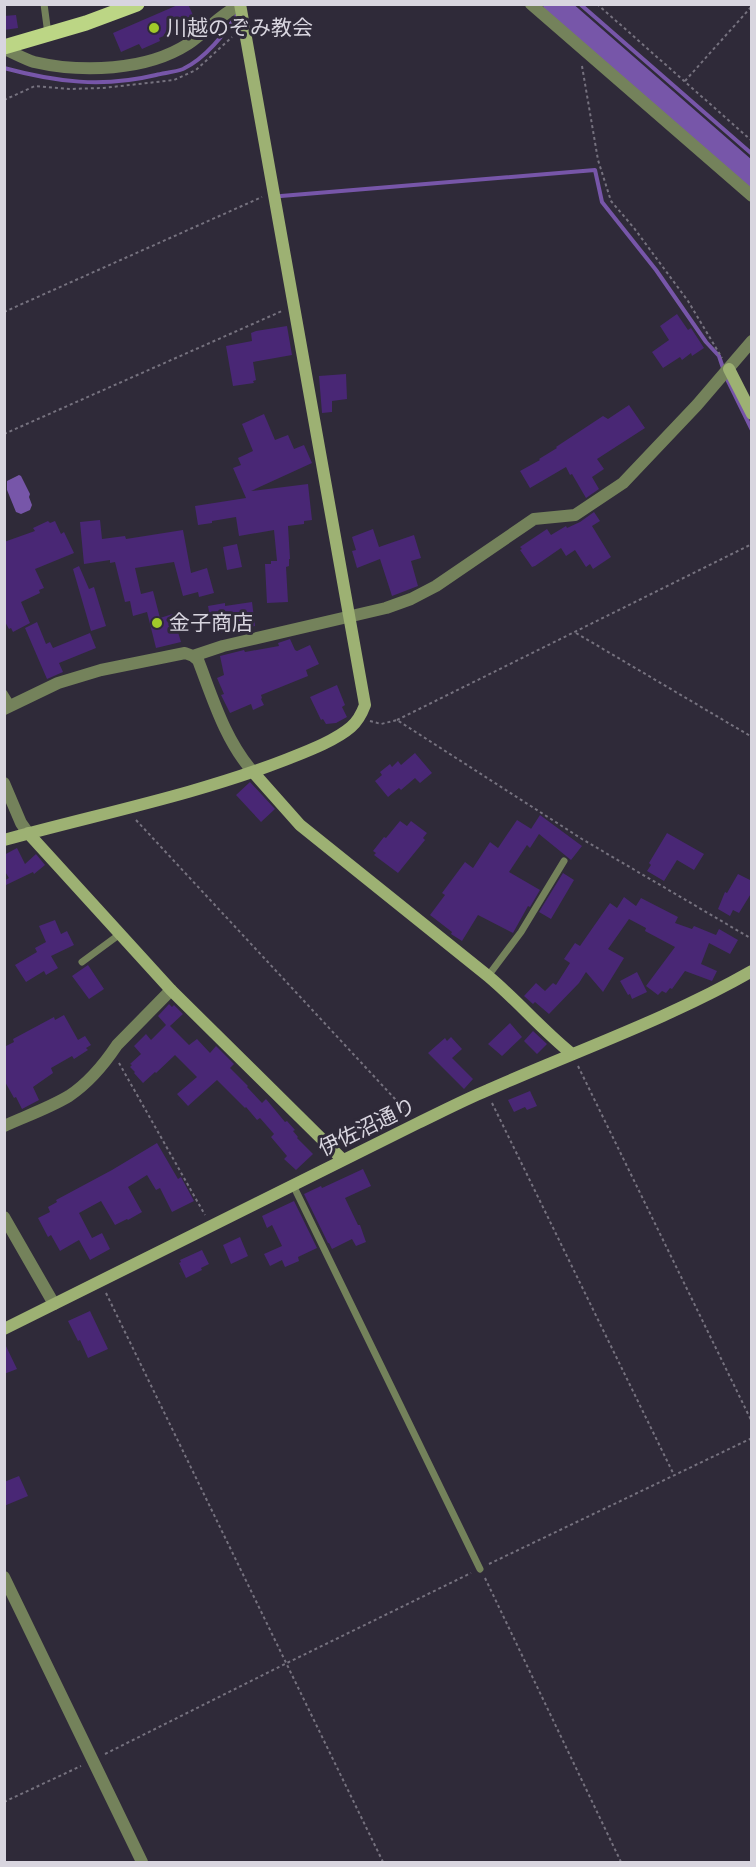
<svg xmlns="http://www.w3.org/2000/svg" width="756" height="1867" font-family="Helvetica,'Noto Sans JP',sans-serif">
	<rect width="100%" height="100%" fill="#2f2a39"/>
	<!-- water -->
	<path fill="#7756a9" d="M19,475L21,476L30,494L29,497L32,505L30,510L21,514L16,512L7,490V481Z"/>
	<g fill="none" stroke-linecap="round" stroke-linejoin="round">
		<!-- stream -->
		<path stroke="#7756a9" stroke-width="4" d="M544,4L752,186
			M580,4L752,154
			M4,68C56,82 102,88 156,75C164,73 175,72 183,69C206,58 224,34 238,14
			M281,196L595,170L602,202L656,270L706,342L719,356L726,377L752,430"/>
		<!-- river -->
		<path stroke="#7756a9" stroke-width="24" d="M555,4L752,176"/>
	</g>
	<!-- building -->
	<path fill="#492775" d="M180,4H188L196,22L159,38L160,41L142,49L139,44L121,52L113,33Z
		M16,15L18,28L4,30V16Z
		M677,314L688,330L691,328L704,348L692,356L691,353L682,360L680,357L663,368L652,352L669,340L660,326Z
		M287,326L292,355L253,362L256,380L253,381L254,383L233,386L226,346L252,341L251,333L256,331Z
		M346,374L347,399L332,401V412L322,413L319,376Z
		M629,405L645,428L597,459L604,469L592,477L599,489L586,498L572,474L570,475L566,467L530,488L520,471L540,460L539,459L557,448L556,447L562,443L603,416L608,419Z
		M264,414L275,440L288,435L294,449L304,445L312,463L251,491L308,484L312,520L304,521V524L288,526L290,559H289V566L286,567L288,602L267,603L265,564H271V561H277L274,530L239,536L236,517L212,521V523L198,525L195,506L246,498L233,468L241,465L238,458L253,451L242,424Z
		M594,512L600,521L592,526L611,557L593,569L590,564L586,567L575,550L566,556L561,548L535,566L532,567L520,550L522,549L520,547L547,529L551,535L566,526L567,528L580,522Z
		M100,520L102,539L125,536L126,539L183,530L191,573L207,568L214,593L199,597L198,592L183,596L174,562L135,568L141,594L153,591L160,618L179,612L184,630L178,632L181,642L156,648L147,612L133,616L130,601L125,602L115,562L110,563V560L84,564L80,522Z
		M48,521L50,523L55,521L61,534L64,532L74,553L35,569L44,588L39,590L40,593L21,602L30,623L13,632L11,628L9,629L4,620V542L35,531L33,528Z
		M373,529L379,547L414,535L421,558L411,561L418,586L392,596L380,559L357,568L352,551L356,550L352,537Z
		M237,544L242,567L227,570L223,547Z
		M79,566L89,589L94,587L106,626L91,631L73,569Z
		M252,602L255,626L213,634L208,606L225,603V606Z
		M37,622L46,644L50,642L53,648L90,633L96,648L59,663L63,672L47,679L25,628Z
		M290,639L295,650L297,651L310,645L319,664L306,670L308,676L261,695L262,698L261,699L264,705L253,710L251,704L230,713L221,695L224,694L217,678L224,675L220,656L244,650L245,652L279,646L278,643Z
		M337,685L345,705L342,707L347,717L336,723L326,724L323,719L321,720L310,697Z
		M415,753L432,773L420,783L415,778L401,790L399,788L388,797L375,781L382,775L380,772L390,764L392,767L398,761L401,765Z
		M250,782L275,809L261,822L236,795Z
		M540,815L582,846L571,860L539,834L530,848L527,845L509,872L540,890L530,907L528,906L513,933L478,915L462,941L451,934L452,932L430,915L445,895L442,893L465,862L473,868L490,842L498,848L517,820L533,830L531,829Z
		M400,821L407,826L411,821L427,833L423,838L425,840L398,873L374,855L376,853L373,851L384,837L386,838Z
		M667,833L704,854L694,870L677,860L664,881L647,871L651,865L649,863Z
		M17,848L25,864L36,854L45,865L34,874L33,872L6,885L4,881L9,878L4,870V855Z
		M563,873L574,880L551,919L539,912Z
		M738,874L752,881V892L739,913L733,910L730,916L718,909L725,892L727,893Z
		M624,897L636,906L641,898L678,917L675,923L692,929L694,926L716,935L719,929L738,940L730,954L709,943L701,964L717,971L712,981L685,971L672,989L670,988L666,993L662,991L658,995L646,986L675,947L645,931L646,928L629,919L608,949L624,958L603,992L586,972L579,983L549,1014L535,1002L533,1004L524,996L536,983L545,991L553,983L556,985L570,963L564,959L575,943L580,946L610,903L617,908Z
		M55,920L61,934L67,931L74,945L51,956L58,968L46,975L44,971L26,982L15,965L37,952L35,948L46,942L39,926Z
		M88,965L104,989L89,999L72,976Z
		M637,972L647,992L632,999L630,994L628,995L620,981Z
		M169,1004L172,1007L174,1005L183,1014L170,1026L189,1045L197,1039L210,1053L216,1046L234,1064L230,1068L248,1086L247,1087L262,1103L266,1099L285,1122L287,1121L295,1130L293,1131L298,1137L297,1138L313,1154L296,1170L284,1159L287,1156L271,1137L274,1134L260,1118L257,1120L246,1107L245,1108L217,1080L188,1106L177,1094L197,1077L175,1055L156,1073L155,1072L143,1083L134,1073L135,1072L130,1067L132,1065L130,1064L141,1054L134,1046L146,1034L151,1040L166,1025L158,1016Z
		M64,1015L78,1040L85,1036L91,1045L86,1048L88,1050L74,1059L72,1056L51,1068L53,1073L33,1087L39,1100L22,1109L16,1097L14,1098L4,1080V1047L14,1042L13,1039L54,1017L55,1020Z
		M510,1023L522,1037L502,1056L488,1044Z
		M533,1031L547,1044L537,1054L524,1041Z
		M451,1037L462,1049L452,1058L473,1079L464,1089L428,1053L445,1038L447,1041Z
		M530,1091L537,1106L527,1110L525,1107L514,1112L508,1100Z
		M157,1143L178,1179L181,1177L194,1201L172,1212L160,1188L156,1190L147,1175L128,1187L142,1212L128,1220L127,1219L115,1225L101,1201L79,1213L92,1238L102,1233L110,1249L90,1260L79,1240L60,1251L51,1235L48,1237L38,1218L50,1212L48,1207L57,1202L56,1200L112,1170Z
		M363,1169L371,1186L345,1198L358,1225H360L366,1242L356,1246L352,1239L332,1249L329,1243H328L304,1194L321,1186L322,1188Z
		M294,1201L317,1248L298,1257L299,1261L285,1267L282,1260L270,1266L264,1254L282,1246L272,1225L267,1228L262,1216Z
		M240,1237L248,1256L231,1264L223,1245Z
		M202,1250L209,1264L201,1268L202,1270L186,1278L179,1263L181,1262L180,1260Z
		M90,1311L108,1349L88,1358L80,1340L78,1341L68,1321Z
		M4,1342L17,1369L4,1374Z
		M19,1476L28,1496L4,1506V1482Z"/>
	<g fill="none" stroke-linecap="round" stroke-linejoin="round">
		<!-- path -->
		<path stroke="#76727f" stroke-width="2" stroke-dasharray="3 3" stroke-linecap="butt" d="M597,4L752,141
			M582,66L598,160L611,201L634,228L688,301L722,358
			M685,81L752,6
			M4,100L35,86L69,89L103,88L174,80L196,70L232,37
			M4,312L262,197
			M4,434L282,311
			M576,633L752,737
			M397,720L752,544
			M370,721L381,724L397,720L582,839L752,939
			M136,820L408,1113
			M119,1063L205,1215
			M578,1066L752,1422
			M492,1103L674,1475
			M106,1293L383,1862
			M489,1564L752,1438
			M485,1578L621,1862
			M105,1754L287,1663L471,1573
			M4,1802L81,1766"/>
		<!-- lane -->
		<path stroke="#74825b" stroke-width="7" d="M44,4L48,34
			M4,693L12,706
			M82,962L120,934
			M488,976L521,932L564,861
			M293,1185L480,1569"/>
		<!-- street -->
		<path stroke="#74825b" stroke-width="12" d="M531,4L752,196
			M4,49C14,53 24,59 34,62C82,73 146,71 188,44C206,32 220,14 240,5
			M193,656L223,646L386,608L411,599L436,586L534,519L575,515L623,483L697,405L752,341
			M4,709L58,683L101,670L185,653L193,656L198,660C213,699 225,740 253,772
			M4,783L21,823L28,833
			M4,1126C26,1116 49,1108 69,1096C87,1084 105,1063 117,1045L171,990
			M4,1217L54,1304
			M4,1577L142,1862"/>
		<!-- secondary -->
		<path stroke="#9db173" stroke-width="12" d="M729,369L752,414
			M253,772L300,825L488,976C518,1001 542,1030 572,1054
			M28,833L171,990L343,1160
			M4,840C98,814 195,795 285,760C305,752 335,741 351,727C358,721 362,713 365,705L240,4
			M4,1329L418,1123C441,1112 464,1100 488,1090C576,1051 668,1019 752,971"/>
		<!-- primary -->
		<path stroke="#bcd685" stroke-width="15" d="M4,47L86,23L137,4"/>
	</g>
	<!-- markers -->
	<g fill="#a1c92a" stroke="#2f2a39" stroke-width="2">
		<circle cx="154" cy="28" r="6"/>
		<circle cx="157" cy="623" r="6"/>
	</g>
	<g text-anchor="middle" stroke-width="6" stroke-linejoin="round" paint-order="stroke">
		<!-- poi labels -->
		<g font-size="21" fill="#d8d5df" stroke="#2f2a39" text-anchor="start">
			<text x="166" y="35">川越のぞみ教会</text>
			<text x="169" y="630">金子商店</text>
		</g>
		<!-- street labels -->
		<g font-size="21" fill="#d8d5df" stroke="#2f2a39">
			<text transform="translate(367 1127) rotate(-26)" y="7">伊佐沼通り</text>
		</g>
	</g>
	<!-- border -->
	<rect width="756" height="1867" fill="none" stroke="#d8d5df" stroke-width="12"/>
</svg>
